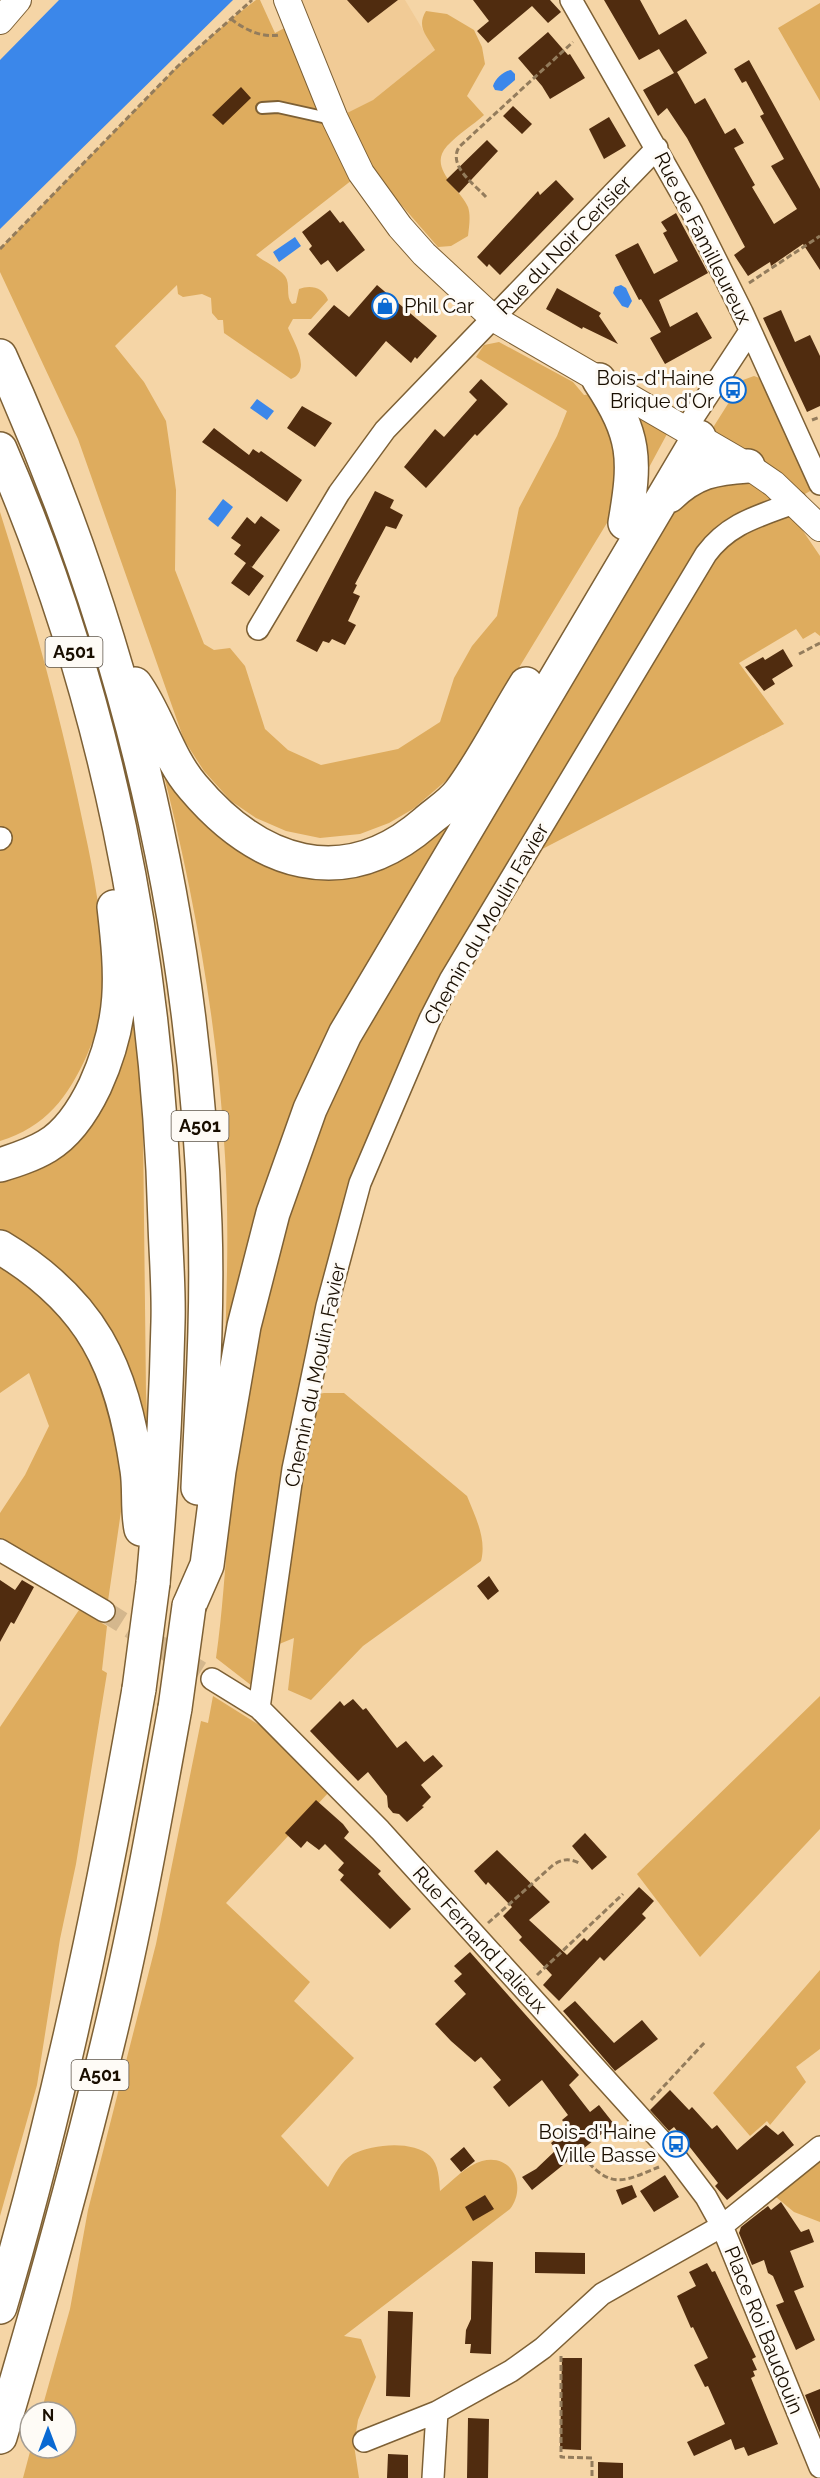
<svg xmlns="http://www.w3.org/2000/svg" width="820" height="2478" font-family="Raleway,sans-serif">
	<rect width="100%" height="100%" fill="#f5d5a6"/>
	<!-- built -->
	<path fill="#f1cb96" d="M302,0H405L435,50L373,100L347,113Z"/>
	<!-- green -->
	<path fill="#deac5e" d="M256,0H260L275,33L296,22L361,173L256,255C264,262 278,267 285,276C291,284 285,296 292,304L296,303L299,289C311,284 324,288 328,300L311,319H293L288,328C294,342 312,371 291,379L224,333L223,320H218L212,313L211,298L202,294L183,297L178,294L177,285L115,346L144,382L166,421L176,490L175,570L204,644L214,650L230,648L245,666L265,729L288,750L321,765L398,749L440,722L454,678L472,646L497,616L519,508L557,436L567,411L476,357L484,345L499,342L573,382L584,395L593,394L616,431L613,513L455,773L413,809L389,823L360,834L320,838L286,831L256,818L231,801L204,771L184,740L78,439L0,272V249L178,66L231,19Z
		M820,3V101L778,28Z
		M426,11L447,14L474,30L482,47L485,64L467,96L484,115C473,125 458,134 447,146C427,168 460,188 468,207C471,216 469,227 468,236L451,246L438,247L357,154L347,113L373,100L435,50C427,36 416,27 426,11Z
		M754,376L765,380L812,490L803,495L714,432V426L743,380Z
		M629,412L665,431L667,434L646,473Z
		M715,479L754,482L773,494L770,503L796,502L813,520L801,528L820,556V636L815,632L803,639L796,629L739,663L784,724L523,859L393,1104L309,1396L324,1393H344L467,1496C475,1516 487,1539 481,1561L363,1646L311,1700L288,1690L294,1638L267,1649L261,1693L216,1658C225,1596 226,1534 235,1472C253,1350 278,1224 326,1110C337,1085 350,1061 362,1036L664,520L688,494Z
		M0,512C33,616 62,721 84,828C95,878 104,929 103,981C103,990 104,999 103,1008C100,1024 93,1040 87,1055C68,1097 46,1127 0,1141Z
		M152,729L165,762L315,872L461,800L225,1347C227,1283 229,1219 225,1156C217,1011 189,868 152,729Z
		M133,960L143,1130L146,1393L151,1483L126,1373L0,1235V1174L56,1153Z
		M0,1256L17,1268L98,1359L126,1477L108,1601L0,1549V1513L25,1475L49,1426L29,1373L0,1393Z
		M79,1610L107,1626L102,1670L107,1673L76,1864L60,1939L37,2085L0,2216V1727Z
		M213,1696L261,1726L329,1792L226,1903L310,1982L294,2001L354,2058L281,2136L328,2187C334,2176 341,2161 353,2154C373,2144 413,2140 430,2156C439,2165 439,2179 440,2191C452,2181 467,2165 482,2161C513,2153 527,2187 510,2209L344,2336L361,2339L376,2377L358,2420L354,2445L359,2478H23L31,2448H66V2412H41L70,2309L88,2210L156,1944L201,1721L208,1723Z
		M820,1696V1829L700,1957L637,1874Z
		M820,1970V2049L796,2067L806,2082L770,2125L767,2121L750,2136L713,2093Z
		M820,2155V2222L794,2212L776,2197L777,2189Z"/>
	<!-- water -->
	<path fill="#3b87ea" d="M59,0H233L0,229V60Z
		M511,70L515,74V80L502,91L495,90L493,86C495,79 503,71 511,70Z
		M295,237L301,246L279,262L273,252Z
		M621,285L626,288L632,301L628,308L622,306L613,293L615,287Z
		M257,399L274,411L267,420L250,408Z
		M223,499L233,507L218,527L208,519Z"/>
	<!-- building -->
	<path fill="#502c0f" d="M347,0H398L368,23Z
		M473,0H550L561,12L548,23L532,6L488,43L477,31L489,21Z
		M604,0H640L659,35L686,19L707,53L677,72L695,104L705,98L725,134L735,128L744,143L734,148L755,185L752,187L774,224L797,209L771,166L784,159L760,116L764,114L746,81L742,83L734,69L749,60L820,189V270L803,244L771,266L770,262L748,276L734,255L745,247L687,138L667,108L658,116L643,90L674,73L659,49L639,60Z
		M548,32L568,55L570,54L585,78L550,99L542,86L518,58Z
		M241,87L251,98L223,125L212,115Z
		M513,106L532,124L522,134L503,116Z
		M609,117L626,146L604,159L589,129Z
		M487,140L498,151L459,193L446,180Z
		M556,180L574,199L500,275L489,264L487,267L477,257L538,191L540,195Z
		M330,210L340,223L343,221L365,250L337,272L328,260L321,265L309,249L312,246L302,232Z
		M676,213L708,273L659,300L670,327L697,312L712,338L665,364L650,338L661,332L641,299L639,300L615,255L638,243L654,274L678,261L663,233L667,231L661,222Z
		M377,285L437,336L417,359L415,357L411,363L386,341L356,377L308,334L334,305L349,317Z
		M557,288L601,313L599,316L618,344L583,327L582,329L546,309Z
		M781,310L795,342L810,335L820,356V406L807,412L763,318Z
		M481,379L508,404L477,436L475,434L426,488L404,467L435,429L444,437L477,400L469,392Z
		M302,406L332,423L315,447L287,428Z
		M214,428L249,455L253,449L259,453L261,451L302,480L287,502L202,442Z
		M375,491L394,500L390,508L403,515L396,529L386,526L355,584L357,585L353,593L360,596L348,621L356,625L345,645L332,639L329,643L323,641L317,652L296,641Z
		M261,516L280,530L252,567L249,565L264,576L249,596L231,583L246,563L234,554L241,545L231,538L247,517L255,524Z
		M783,649L793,666L772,679L775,684L764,691L745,667L763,657L765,660Z
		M489,1576L499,1591L488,1600L477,1586Z
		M0,1580L15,1590L22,1580L34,1587L14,1624L11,1622L0,1642Z
		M353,1699L363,1710L366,1708L397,1748L406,1741L424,1762L433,1755L443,1766L421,1785L431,1797L422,1806L424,1807L407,1822L399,1814L393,1813L388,1807L387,1796L368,1772L358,1781L310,1731L340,1701L344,1706Z
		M316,1800L343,1824L349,1832L344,1838L381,1871L378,1874L411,1909L390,1929L340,1880L344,1875L338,1870L344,1863L325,1844L319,1850L307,1841L301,1848L285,1833Z
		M585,1833L607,1857L592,1870L572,1846Z
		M497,1850L550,1902L529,1920L567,1955L584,1938L587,1941L639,1887L654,1901L642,1914L646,1918L604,1961L600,1957L559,2001L543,1985L552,1975L519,1940L522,1937L503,1916L512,1907L488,1882L486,1885L474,1871Z
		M470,1952L579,2075L569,2085L590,2112L599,2105L614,2124L532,2190L522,2177L536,2169L556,2150L551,2143L569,2128L562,2120L568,2115L542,2080L509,2107L493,2087L501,2080L481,2057L475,2062L451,2041L435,2024L466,1994L454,1981L462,1974L454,1966Z
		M575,2001L614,2043L642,2020L658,2039L615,2071L563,2011Z
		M670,2090L689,2110L692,2107L712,2129L717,2125L737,2150L766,2125L778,2135L783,2131L794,2145L727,2200L715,2186L718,2183L674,2127L669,2131L650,2110Z
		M464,2147L475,2161L461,2172L450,2159Z
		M665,2175L679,2197L654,2212L640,2191Z
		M632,2185L637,2197L622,2205L616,2190Z
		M485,2195L494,2209L473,2221L465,2207Z
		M781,2202L801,2232L809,2229L814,2242L790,2251L804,2287L794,2291L815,2340L796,2350L776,2305L784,2302L773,2276L768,2273L764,2260L752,2265L739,2233L741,2227L768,2206L771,2210Z
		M535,2252L585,2253V2274L535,2273Z
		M472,2261L493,2262L491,2354L470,2353L471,2344H465L466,2330L471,2319Z
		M707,2263L712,2272L715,2271L756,2357L752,2359L757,2370L753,2371L755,2376L751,2378L778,2444L748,2456L744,2447L735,2450L731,2439L694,2456L687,2442L725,2424L708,2386L705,2387L694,2365L708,2358L693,2327L691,2328L677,2296L696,2286L689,2272Z
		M388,2311L413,2312L410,2397L386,2396Z
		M562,2358H582L581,2450L560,2449Z
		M820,2389V2433L805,2395Z
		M468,2418L489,2419L488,2478H467Z
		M388,2454L408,2455V2478H387Z
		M598,2462L623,2463V2478H598Z"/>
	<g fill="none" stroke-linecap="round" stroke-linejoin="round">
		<!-- minor-tunnel -->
		<path stroke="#d4b78d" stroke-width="21" stroke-dasharray="21 10" stroke-linecap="butt" d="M104,1611L212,1679"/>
		<!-- service casing -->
		<g stroke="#7d6035" stroke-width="14">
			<path id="service" d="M262,108L278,107L332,119"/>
		</g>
		<!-- minor casing -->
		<g stroke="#7d6035" stroke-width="24">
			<path id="minor" d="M571,0L692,212L742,312L820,484
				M685,430L750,331
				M258,629L339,493L385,430L657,148
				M0,839L1,838
				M0,1550L104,1611
				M212,1679L259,1708L380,1830L675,2156L706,2197L722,2226L820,2467
				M259,1708L293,1469L327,1306L360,1183L430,1019L450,980L706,554C730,522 760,516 796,502
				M364,2441L437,2412L511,2371L543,2348L602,2294L722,2226L820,2147
				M433,2478L437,2412"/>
		</g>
		<!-- tertiary casing -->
		<g stroke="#7d6035" stroke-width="28">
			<path id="tertiary" d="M287,0L335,119L361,173L400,227L424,254L493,318L748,466L774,484L820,528
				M0,21L18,0"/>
		</g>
		<!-- motorway casing -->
		<g stroke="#7d6035" stroke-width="36">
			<path id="motorway" d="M0,356C126,633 195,920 205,1225C208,1313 202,1400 198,1488
				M599,380C636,436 636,459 625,523
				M0,449C106,693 158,958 165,1223C166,1256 169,1289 168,1322C166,1409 161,1497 153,1583
				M669,496C694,472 714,468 748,466
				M135,684C158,716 167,757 193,787C258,864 343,894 426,822C436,813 451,804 460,792C485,758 504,719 526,684
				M0,1165C16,1160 32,1155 47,1146C69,1133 84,1109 95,1086C125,1020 122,977 114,907
				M0,1247C92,1302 122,1366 137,1470C140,1489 137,1509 141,1529
				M189,1606L207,1565L219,1471L244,1326L273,1213L310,1109L345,1034L699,437
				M0,2307C60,2104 103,1897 139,1689
				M0,2437C39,2306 76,2175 108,2042C135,1932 155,1819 175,1708"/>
		</g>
		<!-- path -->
		<path stroke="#937c5c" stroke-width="3" stroke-dasharray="6 3" stroke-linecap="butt" d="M231,19C244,29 261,38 279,35
			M486,197C473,183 448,166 459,147L573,42
			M0,249L178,66L252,0
			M749,283L820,236
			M812,420L820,417
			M799,654L820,643
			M488,1923L553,1865C562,1859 569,1858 579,1863
			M537,1975L623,1894
			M651,2100L705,2042
			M589,2163C613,2190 629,2179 659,2167
			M561,2356V2457L592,2458V2478"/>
		<!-- service -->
		<use href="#service" stroke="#fff" stroke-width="10"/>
		<!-- minor -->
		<use href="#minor" stroke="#fff" stroke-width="21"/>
		<!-- tertiary -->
		<use href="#tertiary" stroke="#fff" stroke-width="26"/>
		<!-- motorway -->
		<use href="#motorway" stroke="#fff" stroke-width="33"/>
		<!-- motorway-bridge casing -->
		<g stroke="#7d6035" stroke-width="36" stroke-linecap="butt">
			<path id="motorway-bridge" d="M139,1689L153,1583
				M175,1708L189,1606"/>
		</g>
		<!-- motorway-bridge -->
		<use href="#motorway-bridge" stroke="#fff" stroke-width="33"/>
	</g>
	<!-- icons -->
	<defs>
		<g id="shop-ring" transform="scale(1.35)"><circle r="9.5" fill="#fefbf6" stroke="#0a69d2" stroke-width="1.5"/><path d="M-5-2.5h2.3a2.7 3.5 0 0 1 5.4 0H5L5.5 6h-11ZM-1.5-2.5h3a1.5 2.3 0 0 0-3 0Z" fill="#0a69d2"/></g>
		<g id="bus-ring" transform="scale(1.35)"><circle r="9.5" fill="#fefbf6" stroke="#0a69d2" stroke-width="1.5"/><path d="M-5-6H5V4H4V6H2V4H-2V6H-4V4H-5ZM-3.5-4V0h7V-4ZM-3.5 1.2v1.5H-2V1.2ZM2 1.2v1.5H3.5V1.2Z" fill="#0a69d2"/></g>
	</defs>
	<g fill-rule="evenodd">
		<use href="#shop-ring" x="385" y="306"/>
		<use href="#bus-ring" x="733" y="390"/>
		<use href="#bus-ring" x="676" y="2144"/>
	</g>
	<g text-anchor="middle" stroke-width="6" stroke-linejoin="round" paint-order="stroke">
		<!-- shield labels -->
		<g fill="#fefbf6" stroke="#5e554a" stroke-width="1.5">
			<rect x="45.5" y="637" width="57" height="30" rx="4.5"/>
			<rect x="171.5" y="1111" width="57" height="30" rx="4.5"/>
			<rect x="71.5" y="2060" width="57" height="30" rx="4.5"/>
		</g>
		<g font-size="18" font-weight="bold" fill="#190e00">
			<text x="74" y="658">A501</text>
			<text x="200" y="1132">A501</text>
			<text x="100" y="2081">A501</text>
		</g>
		<!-- street labels -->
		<g font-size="20" fill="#190e00" stroke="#fefbf6">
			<text transform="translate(703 238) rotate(63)" y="7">Rue de Familleureux</text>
			<text transform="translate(564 245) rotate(-46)" y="7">Rue du Noir Cerisier</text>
			<text transform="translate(486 924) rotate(-60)" y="7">Chemin du Moulin Favier</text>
			<text transform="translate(315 1375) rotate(-78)" y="7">Chemin du Moulin Favier</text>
			<text transform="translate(480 1940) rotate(48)" y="7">Rue Fernand Lalieux</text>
			<text transform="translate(764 2330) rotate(68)" y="7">Place Roi Baudouin</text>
		</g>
		<!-- poi labels -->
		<g font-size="20" fill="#190e00" stroke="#fefbf6" text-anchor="end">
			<text x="404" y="313" text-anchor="start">Phil Car</text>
			<text x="714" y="385">Bois-d'Haine<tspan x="714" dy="23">Brique d'Or</tspan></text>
			<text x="656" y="2139">Bois-d'Haine<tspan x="656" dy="23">Ville Basse</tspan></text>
		</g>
	</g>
	<!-- north arrow -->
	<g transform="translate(48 2430)"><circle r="28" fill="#fefbf6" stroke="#a29c94" stroke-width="1.5"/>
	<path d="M0-4.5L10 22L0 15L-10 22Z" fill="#0a69d2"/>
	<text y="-9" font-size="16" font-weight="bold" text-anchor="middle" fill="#190e00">N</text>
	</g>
</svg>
